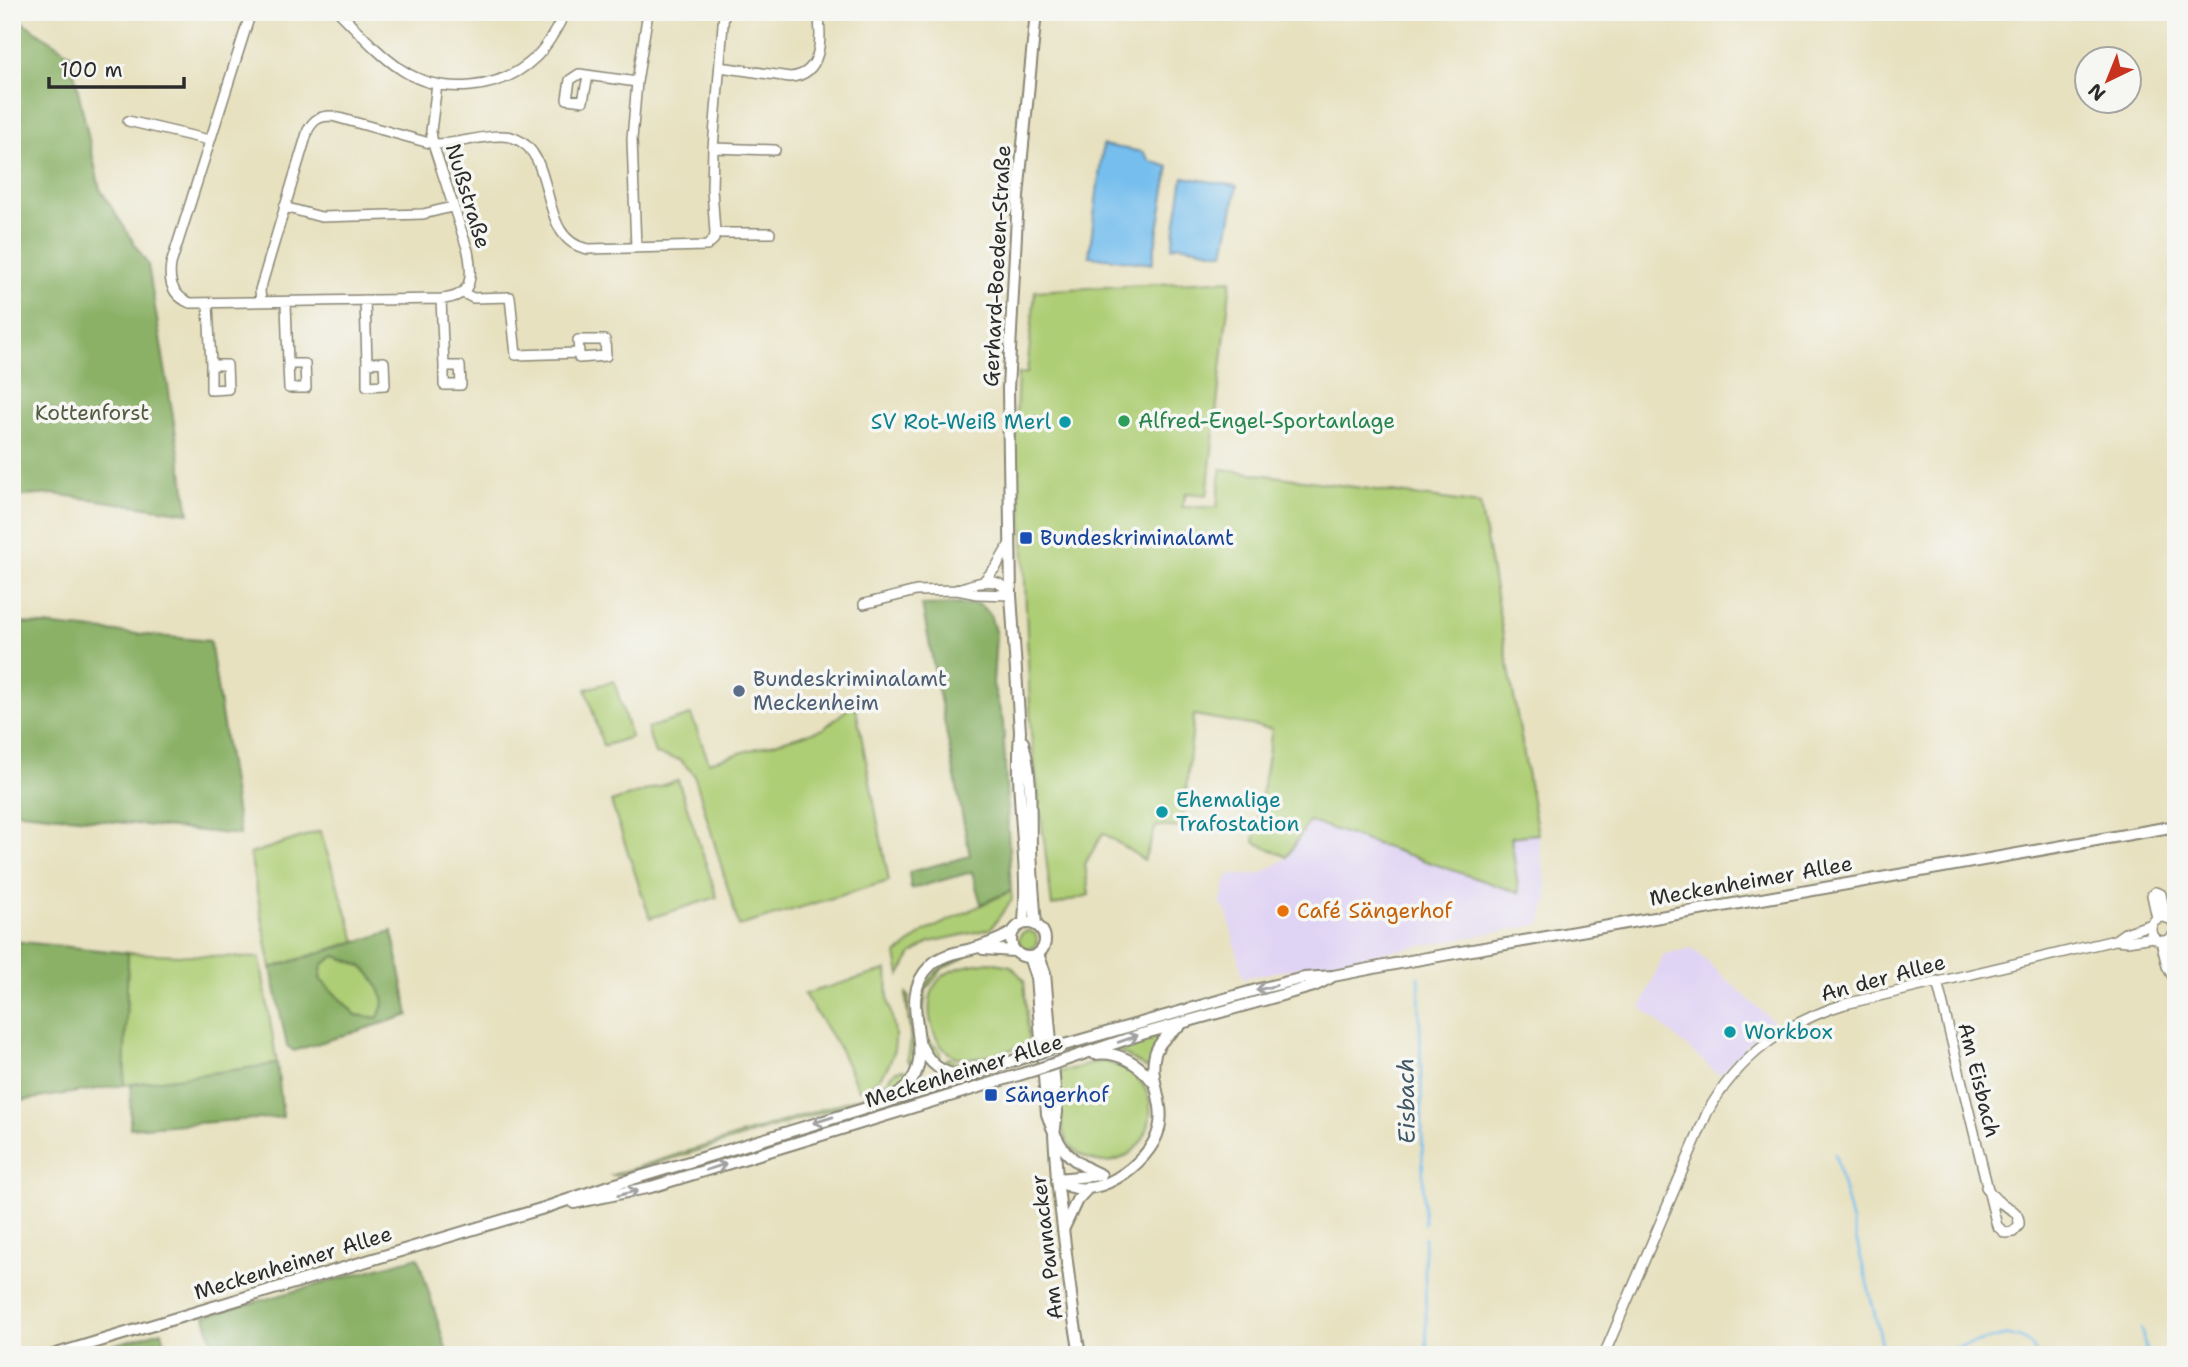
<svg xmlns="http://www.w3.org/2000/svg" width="2188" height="1367" font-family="'Shantell Sans',sans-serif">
	<rect width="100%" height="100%" fill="#f6f6f2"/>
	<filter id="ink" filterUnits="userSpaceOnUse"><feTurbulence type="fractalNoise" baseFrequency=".0143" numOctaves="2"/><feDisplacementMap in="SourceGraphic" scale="14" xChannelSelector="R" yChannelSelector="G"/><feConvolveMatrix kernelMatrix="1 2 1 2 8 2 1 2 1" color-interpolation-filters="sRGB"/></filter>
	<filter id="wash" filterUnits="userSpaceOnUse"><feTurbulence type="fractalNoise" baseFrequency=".00686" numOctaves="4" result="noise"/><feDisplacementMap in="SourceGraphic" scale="28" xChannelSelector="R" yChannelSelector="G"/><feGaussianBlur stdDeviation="1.57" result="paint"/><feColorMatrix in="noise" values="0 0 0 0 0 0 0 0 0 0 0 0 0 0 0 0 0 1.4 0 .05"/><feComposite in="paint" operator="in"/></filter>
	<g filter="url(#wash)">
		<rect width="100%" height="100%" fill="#e7e1bf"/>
		<!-- built -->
		<path fill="#e0d4f4" d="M1309,821L1519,893L1511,837L1538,834L1548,897L1541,924L1243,978L1227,912L1220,904L1228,875L1260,874L1287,858Z
			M1692,948L1775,1023L1751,1041L1719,1075L1641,1007L1664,954Z"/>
		<!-- green -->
		<path fill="#aece75" stroke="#6c7c50" stroke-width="2" d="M1231,280L1207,495L1186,493L1182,507H1217L1221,469L1480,504L1538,834L1511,837L1519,893L1309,821L1287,857L1254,842L1272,729L1194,715L1182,828L1156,826L1144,860L1103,833L1085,864L1089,895L1052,906L1031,735L1022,509L1014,464L1018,374L1027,373L1035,291Z
			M614,681L631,737L603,746L586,689Z
			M855,703L889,881L739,926L694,774L680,760L655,754L647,728L691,715L709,762L823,729Z
			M678,780L717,897L650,918L611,802Z
			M320,831L356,941L271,968L250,854Z
			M1011,891L1012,900L990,929L930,942L912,954L900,975L896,955L924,932Z
			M1019 940a9 9 0 1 1 18 0a9 9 0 1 1-18 0Z
			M128,953L260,958L277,1064L124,1085Z
			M335,956C367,965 372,972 385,1001L378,1018L356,1015L320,979L322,965Z
			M967,956L943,968L926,990L923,1015L928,1040L940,1051V1056L936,1060C928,1049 925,1039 923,1025C916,989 932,965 967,956Z
			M989,962L1011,966L1024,980L1029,1044C1010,1049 973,1064 954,1056C928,1044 920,994 943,976C956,966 973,965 989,962Z
			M887,970C888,979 887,989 888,998C890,1012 896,1027 895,1041C894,1064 880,1083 859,1090L838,1046L804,994Z
			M906,993L909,996C906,1020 918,1042 913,1066L907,1060C915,1037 906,1017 906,993Z
			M1162,1034L1148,1069L1121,1052L1113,1049Z
			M1009,1056L964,1069L941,1064L949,1058C972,1074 985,1059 1009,1056Z
			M1104,1061C1116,1065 1128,1069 1137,1078C1160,1100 1152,1142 1124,1157C1101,1169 1070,1157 1063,1131C1058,1114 1061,1091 1060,1072Z
			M902,1070L911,1072L906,1079L885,1093L616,1176L612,1175L861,1097L879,1090L896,1071Z"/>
		<!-- forest -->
		<path fill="#8ab166" stroke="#5a6e48" stroke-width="2" fill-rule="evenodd" d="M12,15L70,54L100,189L148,265L189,513L54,494L12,497Z
			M979,604L990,614L996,635L993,684L1003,722L1011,891L981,904L972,872L911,889L909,872L970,856L922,605Z
			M12,622L210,641L240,835L12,811Z
			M392,931L409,1015L294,1051L287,1046L271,968ZM335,956C367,964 373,973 384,1001L378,1018L356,1015L320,979L322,965Z
			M12,941L128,953L124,1085L12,1102Z
			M277,1064L283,1117L130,1128L131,1084Z
			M418,1257L448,1355H216L205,1316Z
			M162,1331L168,1355H77Z"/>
		<!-- water -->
		<path fill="#75beee" stroke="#50748c" stroke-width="2" d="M1103,145L1143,152L1150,161L1169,167L1152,264L1089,256Z
			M1183,177L1237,186L1224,253L1179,245L1172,247Z"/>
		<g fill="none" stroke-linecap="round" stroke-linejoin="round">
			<!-- stream -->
			<path stroke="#75beee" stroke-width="2.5" d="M1419,977L1424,1224
				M1835,1154L1885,1355
				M1424,1238L1427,1355
				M2141,1329L2147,1355
				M1925,1355L2008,1335C2023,1337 2030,1341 2037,1355"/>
		</g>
	</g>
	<g filter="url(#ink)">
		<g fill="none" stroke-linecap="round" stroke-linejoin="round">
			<!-- minor casing -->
			<g stroke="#898675" stroke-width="12">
				<path id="minor" d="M251,12L171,264C168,282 173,296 190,303L441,299C473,297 473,277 468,251L433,144L431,131L437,84
					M339,12C359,32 379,55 402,70C442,96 501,91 536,57C549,44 557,29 565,12
					M720,67L790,77C823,75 822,37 818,12
					M588,76L583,101L567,99L570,80L579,74L637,82
					M128,121L209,140
					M713,148L775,150
					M284,207L321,217L423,214L452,207
					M715,233H770
					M636,248L632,139L637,82L648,12
					M463,293L473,298L510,297L516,355L579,353V358L606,356L605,340H578L579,353
					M441,299L444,366
					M365,300L367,363
					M261,302L260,290L308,130C314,119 320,116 332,116L433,144C456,145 496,131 514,138C560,155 535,240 588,249L707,246L714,239L715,233L712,189L713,148L724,12
					M286,302L288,364
					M208,304L211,365
					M384,362L385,385L367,386V363Z
					M288,364H305L306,388H289Z
					M211,365H227L228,389L211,390Z
					M444,366H460L461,385H444Z
					M982,583L996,567L1009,545
					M958,589C977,583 999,573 1010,595
					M864,604L916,591L957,590L977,594L1011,595
					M2155,892L2161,894L2166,918
					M2155,892L2152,895L2157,918
					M2151 929a12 12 0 1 1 24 0a12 12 0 1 1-24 0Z
					M2115,940L2125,933L2152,924
					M2168,940L2175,964V977
					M2161,941L2167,966L2176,983
					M1937,981L1997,1226L2005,1233L2013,1232L2019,1225C2020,1210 2008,1209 1998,1201C1993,1197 1990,1192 1986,1187
					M1604,1355L1707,1113C1737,1058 1786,1022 1845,1004L2115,940L2127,941L2153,937"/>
			</g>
			<!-- major casing -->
			<g stroke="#898675" stroke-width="14">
				<path id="major" d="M1023,742C1033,778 1030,813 1031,849C1032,874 1034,900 1036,925
					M1011 940a17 17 0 1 1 34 0a17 17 0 1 1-34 0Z
					M1024,923C1029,859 1015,796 1020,732L1011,595L1008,389L1018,196L1036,12
					M983,949L1014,951
					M1038,954L1045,973L1057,1112L1054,1135L1057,1179L1074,1319L1080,1355
					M1029,957L1036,977L1047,1114C1058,1147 1068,1161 1101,1175
					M921,1046C929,1063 943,1075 962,1075
					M1057,1047L1263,988L1304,978L1333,976L1410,961L2176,826
					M1095,1054C1118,1051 1139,1063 1153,1082
					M1059,1062L1142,1034L1314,986L1330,978
					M893,1098C952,1060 888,1006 931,965C943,954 956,953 971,949C985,946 999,940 1012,933
					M1057,1179C1090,1208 1150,1164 1159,1129C1166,1102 1148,1080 1155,1054C1159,1041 1170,1033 1180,1026
					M1057,1179L1100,1175
					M574,1203L651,1187L1035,1070
					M1063,1230L1077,1200L1088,1188
					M53,1355L544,1208L603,1188L923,1091L1034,1054"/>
			</g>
			<!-- minor -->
			<use href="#minor" stroke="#fff" stroke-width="9"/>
			<!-- major -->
			<use href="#major" stroke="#fff" stroke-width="10"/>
			<!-- major-bridge casing -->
			<g stroke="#898675" stroke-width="14" stroke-linecap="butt">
				<path id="major-bridge" d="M1034,1054L1057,1047
					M1035,1070L1059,1062"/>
			</g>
			<!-- major-bridge -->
			<use href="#major-bridge" stroke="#fff" stroke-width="10"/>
		</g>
		<!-- one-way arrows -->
		<defs><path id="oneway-shaft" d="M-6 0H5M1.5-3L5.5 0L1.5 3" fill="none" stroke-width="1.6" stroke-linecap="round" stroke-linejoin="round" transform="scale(1.75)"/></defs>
		<g stroke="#a0a0a0">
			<use href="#oneway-shaft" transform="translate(1266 988) rotate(166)"/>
			<use href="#oneway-shaft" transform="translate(1128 1039) rotate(-19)"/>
			<use href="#oneway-shaft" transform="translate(823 1120) rotate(163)"/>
			<use href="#oneway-shaft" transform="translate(716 1167) rotate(-17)"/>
			<use href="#oneway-shaft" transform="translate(628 1193) rotate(-14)"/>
		</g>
	</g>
	<!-- markers -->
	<circle fill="#2e9e5b" stroke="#f6f6f2" stroke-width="2.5" cx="1124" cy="421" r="7"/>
	<g fill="#0f9aa8" stroke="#f6f6f2" stroke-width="2.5">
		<circle cx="1065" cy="422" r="7"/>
		<circle cx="1162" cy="812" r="7"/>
		<circle cx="1730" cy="1032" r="7"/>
	</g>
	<g fill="#1a4fb4" stroke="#f6f6f2" stroke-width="2.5">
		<rect x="1019" y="531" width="14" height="14" rx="3.5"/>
		<rect x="984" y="1088" width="14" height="14" rx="3.5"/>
	</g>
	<circle fill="#5c6f8a" stroke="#f6f6f2" stroke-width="2.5" cx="739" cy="691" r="7"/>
	<circle fill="#e8710a" stroke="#f6f6f2" stroke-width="2.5" cx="1283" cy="911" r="7"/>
	<g text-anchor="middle" stroke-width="7" stroke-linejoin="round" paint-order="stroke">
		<!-- street labels -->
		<g font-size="21" fill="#2b2b2b" stroke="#f6f6f2">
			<text transform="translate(468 196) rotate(73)" y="7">Nußstraße</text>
			<text transform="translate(997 266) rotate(-87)" y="7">Gerhard-Boeden-Straße</text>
			<text transform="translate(1751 881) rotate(-10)" y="7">Meckenheimer Allee</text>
			<text transform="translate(1883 978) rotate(-15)" y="7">An der Allee</text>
			<text transform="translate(964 1071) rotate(-17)" y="7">Meckenheimer Allee</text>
			<text transform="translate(1979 1080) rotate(76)" y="7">Am Eisbach</text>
			<text transform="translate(1047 1247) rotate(-97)" y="7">Am Pannacker</text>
			<text transform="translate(293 1263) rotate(-17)" y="7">Meckenheimer Allee</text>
		</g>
		<!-- park labels -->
		<g font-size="21" fill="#525c41" stroke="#f6f6f2">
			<text x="92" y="420">Kottenforst</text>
		</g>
		<!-- leisure labels -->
		<g font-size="21" fill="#27864d" stroke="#f6f6f2" text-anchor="start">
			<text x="1138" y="428">Alfred-Engel-Sportanlage</text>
		</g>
		<!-- culture labels -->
		<g font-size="21" fill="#0d838f" stroke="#f6f6f2" text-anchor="start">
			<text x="1051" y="429" text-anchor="end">SV Rot-Weiß Merl</text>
			<text x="1176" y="807">Ehemalige<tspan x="1176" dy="24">Trafostation</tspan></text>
			<text x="1744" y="1039">Workbox</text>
		</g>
		<!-- transit labels -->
		<g font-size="21" fill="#164399" stroke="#f6f6f2" text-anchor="start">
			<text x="1040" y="545">Bundeskriminalamt</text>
			<text x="1005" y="1102">Sängerhof</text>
		</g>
		<!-- service labels -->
		<g font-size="21" fill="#4e5e75" stroke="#f6f6f2" text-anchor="start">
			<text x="753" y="686">Bundeskriminalamt<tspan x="753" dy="24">Meckenheim</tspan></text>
		</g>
		<!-- food labels -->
		<g font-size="21" fill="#c56008" stroke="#f6f6f2" text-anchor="start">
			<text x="1297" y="918">Café Sängerhof</text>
		</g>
		<!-- water labels -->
		<g font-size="23" font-style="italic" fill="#415766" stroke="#f6f6f2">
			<text transform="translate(1406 1101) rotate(-91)" y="8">Eisbach</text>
		</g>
	</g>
	<!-- margin -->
	<rect width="2188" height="1367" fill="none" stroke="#f6f6f2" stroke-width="42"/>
	<!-- north arrow -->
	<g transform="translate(2108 80) rotate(223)"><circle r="33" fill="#f6f6f2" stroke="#a5a5a2" stroke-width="2"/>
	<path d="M0-5L12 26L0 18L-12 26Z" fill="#c8321e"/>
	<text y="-10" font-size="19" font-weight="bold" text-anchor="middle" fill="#2b2b2b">N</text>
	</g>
	<!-- scale -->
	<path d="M49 77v10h135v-10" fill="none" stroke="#2b2b2b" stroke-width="3.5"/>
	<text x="60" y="77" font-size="21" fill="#2b2b2b" stroke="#f6f6f2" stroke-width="5" paint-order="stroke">100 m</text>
</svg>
